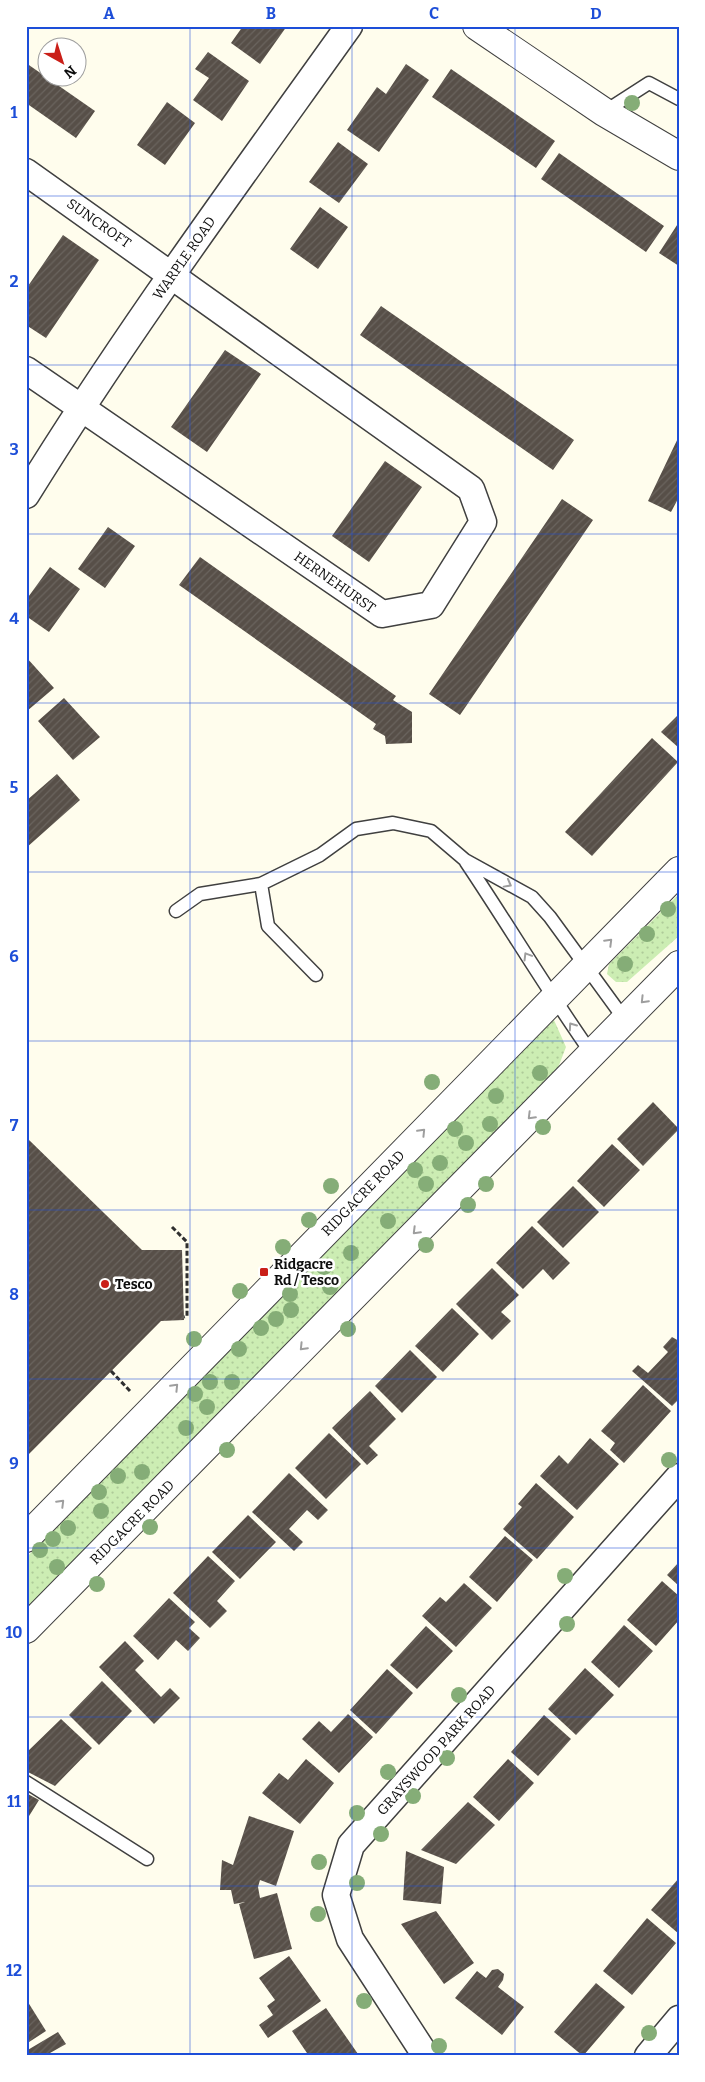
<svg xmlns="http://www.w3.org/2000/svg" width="705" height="2082" font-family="Bitter,serif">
	<defs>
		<pattern id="grass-dots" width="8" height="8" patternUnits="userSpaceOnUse" patternTransform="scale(1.25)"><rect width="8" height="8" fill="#ccedb3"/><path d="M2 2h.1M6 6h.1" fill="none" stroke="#aeca99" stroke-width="1.8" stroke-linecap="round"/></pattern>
		<pattern id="building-hatch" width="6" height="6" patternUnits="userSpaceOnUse" patternTransform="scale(1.25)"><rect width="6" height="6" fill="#574f48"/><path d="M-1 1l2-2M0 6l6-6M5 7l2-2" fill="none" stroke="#6a645e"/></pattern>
	</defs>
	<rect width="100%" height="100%" fill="#fffded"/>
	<!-- grass -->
	<path fill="url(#grass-dots)" d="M679,894V936L627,982H616L607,974L609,964Z
		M554,1020L566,1047L556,1073C378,1250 204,1431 26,1609V1558L315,1260Z"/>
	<!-- building -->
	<path fill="url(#building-hatch)" d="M243,26H287L260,64L231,43Z
		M208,52L249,81L222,121L193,100L209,78L195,69Z
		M26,63L95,111L76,138L26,103Z
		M406,64L429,80L379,152L347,130L377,87L386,94Z
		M451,69L555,141L536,168L432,97Z
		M167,102L195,123L165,165L137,145Z
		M338,142L368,164L339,203L309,182Z
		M559,153L664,226L646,252L541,179Z
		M320,207L348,227L318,269L290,249Z
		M679,222V266L659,253Z
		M63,235L99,260L46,338L26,325V289Z
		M381,306L574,440L553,470L360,335Z
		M225,350L261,374L207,452L171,427Z
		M679,436V497L671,512L648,501Z
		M385,461L422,487L369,562L332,536Z
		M562,499L593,520L460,715L429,694Z
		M108,527L135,546L105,588L78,569Z
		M200,557L396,696L393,700L412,712V743L386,744L385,736L373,729L376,724L179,585Z
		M50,567L80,589L49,632L26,616V600Z
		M26,657L54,688L27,711L26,710Z
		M64,698L100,737L73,760L38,721Z
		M679,714V748L661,732Z
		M652,738L678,762L592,856L565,832Z
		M57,774L80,800L26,848V801Z
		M653,1102L679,1129L643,1166L617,1139Z
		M28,1139L142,1250H182L184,1320L161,1321L26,1457Z
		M612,1144L640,1170L604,1207L577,1181Z
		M573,1186L599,1212L563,1248L537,1222Z
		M532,1226L570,1263L553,1280L543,1269L523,1289L496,1263Z
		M492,1268L519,1295L501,1312L511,1321L492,1340L456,1304Z
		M452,1308L479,1334L443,1372L415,1346Z
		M672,1337L679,1341V1399L672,1406L632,1371L638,1365L648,1373L668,1352L663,1347Z
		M410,1350L437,1377L402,1413L375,1386Z
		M643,1385L671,1411L624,1463L610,1450L615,1443L601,1431Z
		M370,1391L396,1419L369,1446L378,1455L367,1465L332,1428Z
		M329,1433L361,1464L326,1499L295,1468Z
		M590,1438L619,1464L577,1510L540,1476L559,1455L568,1464Z
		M289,1473L328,1510L318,1520L307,1510L289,1529L303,1542L294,1551L252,1512Z
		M536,1483L574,1517L537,1559L503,1529L522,1507L518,1504Z
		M248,1515L276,1542L240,1579L212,1552Z
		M505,1536L533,1560L497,1602L469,1577Z
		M208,1556L235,1581L217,1601L227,1611L210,1628L173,1593Z
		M679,1562V1586L667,1575Z
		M662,1581L679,1596V1620L656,1646L627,1620Z
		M464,1583L492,1608L456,1647L422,1616L440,1597L446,1602Z
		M169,1598L195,1622L189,1628L200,1638L188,1651L176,1640L158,1660L133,1636Z
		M624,1625L653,1651L619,1688L591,1662Z
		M426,1626L453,1651L417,1689L390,1665Z
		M125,1641L144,1661L135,1670L161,1697L170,1688L180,1698L154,1724L99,1667Z
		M585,1668L614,1695L576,1735L548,1709Z
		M387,1669L413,1693L376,1734L350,1710Z
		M102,1681L132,1711L99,1745L69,1715Z
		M348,1714L373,1737L339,1773L302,1739L319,1721L331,1732Z
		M544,1715L571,1739L538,1776L511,1752Z
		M61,1719L92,1748L55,1786L26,1771V1753Z
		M306,1759L334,1783L300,1824L262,1793L279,1773L288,1780Z
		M508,1759L534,1783L499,1821L473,1797Z
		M26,1793L39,1800L26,1821Z
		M468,1802L495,1825L456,1864L421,1850Z
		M249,1816L294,1831L276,1886L260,1880L258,1887L260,1898L277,1893L292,1949L254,1959L239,1904L245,1902L234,1904L231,1890H220L222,1860L233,1865Z
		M406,1851L444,1867L441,1904L403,1900Z
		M679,1878V1934L651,1910Z
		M436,1911L474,1963L444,1984L401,1924Z
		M647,1918L676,1943L632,1995L603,1971Z
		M289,1956L321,2001L268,2038L259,2025L273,2015L267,2006L275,2000L259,1978Z
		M498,1969L504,1974L503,1980L498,1987L524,2007L502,2035L455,1998L477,1971L486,1978L492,1970Z
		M596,1983L625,2007L583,2056L554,2032Z
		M26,1999L46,2031L26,2044Z
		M326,2008L358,2054L355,2056H309L292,2031Z
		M58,2032L66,2044L50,2053L52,2056H26V2051Z"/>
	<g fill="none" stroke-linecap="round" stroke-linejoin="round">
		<!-- service casing -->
		<g stroke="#404040" stroke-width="15">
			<path id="service" d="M604,112L649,83L679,99
				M466,862C509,926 548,992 592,1054
				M176,911L200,894L261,884
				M316,975L268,926L261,884L320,855L356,829L393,823L431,831L465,860L532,897L550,917L625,1020
				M26,1782L147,1859"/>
		</g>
		<!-- minor casing -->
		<g stroke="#404040" stroke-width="29">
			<path id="minor" d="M26,172L471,489L483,522L431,605L382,614L26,370
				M26,495C126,333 239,180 349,26
				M426,2056L350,1939L336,1895L351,1845L679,1477
				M648,2056L679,2019"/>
		</g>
		<!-- tertiary casing -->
		<g stroke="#404040" stroke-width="30">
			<path id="tertiary" d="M477,26L604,112L679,156
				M26,1538L679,871
				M26,1629L679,965"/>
		</g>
		<!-- path -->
		<path stroke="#2f2f2f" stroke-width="3" stroke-dasharray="5 2.5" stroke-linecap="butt" d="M172,1227L187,1242V1316L184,1317
			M111,1371L130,1391"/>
		<!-- service -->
		<use href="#service" stroke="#fff" stroke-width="12"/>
		<!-- minor -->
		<use href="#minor" stroke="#fff" stroke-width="26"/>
		<!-- tertiary -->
		<use href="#tertiary" stroke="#fff" stroke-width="28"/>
	</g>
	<!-- trees -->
	<g fill="#85ad77">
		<circle cx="632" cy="103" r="8"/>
		<circle cx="668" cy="909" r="8"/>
		<circle cx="647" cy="934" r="8"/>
		<circle cx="625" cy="964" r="8"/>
		<circle cx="540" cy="1073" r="8"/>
		<circle cx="432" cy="1082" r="8"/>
		<circle cx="496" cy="1096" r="8"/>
		<circle cx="490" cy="1124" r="8"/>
		<circle cx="543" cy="1127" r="8"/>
		<circle cx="455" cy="1129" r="8"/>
		<circle cx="466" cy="1143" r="8"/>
		<circle cx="440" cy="1163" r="8"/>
		<circle cx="415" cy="1170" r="8"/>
		<circle cx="426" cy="1184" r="8"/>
		<circle cx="486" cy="1184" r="8"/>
		<circle cx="331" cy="1186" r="8"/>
		<circle cx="468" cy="1205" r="8"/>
		<circle cx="309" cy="1220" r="8"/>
		<circle cx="388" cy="1221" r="8"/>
		<circle cx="426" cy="1245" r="8"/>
		<circle cx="283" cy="1247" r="8"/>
		<circle cx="351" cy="1253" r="8"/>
		<circle cx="324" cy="1267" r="8"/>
		<circle cx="330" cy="1287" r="8"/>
		<circle cx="240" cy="1291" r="8"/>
		<circle cx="290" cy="1294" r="8"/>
		<circle cx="291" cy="1310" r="8"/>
		<circle cx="276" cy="1319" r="8"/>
		<circle cx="261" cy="1328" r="8"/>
		<circle cx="348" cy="1329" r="8"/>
		<circle cx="194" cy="1339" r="8"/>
		<circle cx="239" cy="1349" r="8"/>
		<circle cx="210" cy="1382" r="8"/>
		<circle cx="232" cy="1382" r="8"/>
		<circle cx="195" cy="1394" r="8"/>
		<circle cx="207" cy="1407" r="8"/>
		<circle cx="186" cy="1428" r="8"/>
		<circle cx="227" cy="1450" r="8"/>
		<circle cx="669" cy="1460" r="8"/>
		<circle cx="142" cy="1472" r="8"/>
		<circle cx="118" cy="1476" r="8"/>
		<circle cx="99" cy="1492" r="8"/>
		<circle cx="101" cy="1511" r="8"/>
		<circle cx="150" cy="1527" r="8"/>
		<circle cx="68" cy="1528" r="8"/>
		<circle cx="53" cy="1539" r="8"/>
		<circle cx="40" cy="1550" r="8"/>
		<circle cx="57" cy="1567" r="8"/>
		<circle cx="565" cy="1576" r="8"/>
		<circle cx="97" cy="1584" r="8"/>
		<circle cx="567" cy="1624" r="8"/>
		<circle cx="459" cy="1695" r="8"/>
		<circle cx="447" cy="1758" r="8"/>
		<circle cx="388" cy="1772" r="8"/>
		<circle cx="413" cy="1796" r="8"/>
		<circle cx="357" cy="1813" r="8"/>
		<circle cx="381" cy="1834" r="8"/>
		<circle cx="319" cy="1862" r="8"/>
		<circle cx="357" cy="1883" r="8"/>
		<circle cx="318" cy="1914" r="8"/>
		<circle cx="364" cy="2001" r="8"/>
		<circle cx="649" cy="2033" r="8"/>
		<circle cx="439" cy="2046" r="8"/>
	</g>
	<!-- one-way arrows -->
	<defs><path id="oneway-chevron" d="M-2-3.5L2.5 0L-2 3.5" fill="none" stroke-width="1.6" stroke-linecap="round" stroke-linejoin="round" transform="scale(1.25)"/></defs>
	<g stroke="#9e9e9e">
		<use href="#oneway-chevron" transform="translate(508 884) rotate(29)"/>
		<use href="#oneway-chevron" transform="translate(609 942) rotate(-45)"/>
		<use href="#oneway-chevron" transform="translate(527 956) rotate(-121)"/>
		<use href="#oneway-chevron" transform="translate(644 1000) rotate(134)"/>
		<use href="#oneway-chevron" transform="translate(572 1026) rotate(-125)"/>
		<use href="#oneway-chevron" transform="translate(531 1116) rotate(135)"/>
		<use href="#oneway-chevron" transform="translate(422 1132) rotate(-46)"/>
		<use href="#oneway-chevron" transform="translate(416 1231) rotate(135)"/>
		<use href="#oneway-chevron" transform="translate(303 1347) rotate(134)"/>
		<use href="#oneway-chevron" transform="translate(175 1387) rotate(-46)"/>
		<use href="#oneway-chevron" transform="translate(61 1503) rotate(-45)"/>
	</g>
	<!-- grid -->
	<path fill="none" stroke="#1d4ed8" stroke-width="1" stroke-opacity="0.55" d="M190,26V2056M352,26V2056M515,26V2056M26,196H679M26,365H679M26,534H679M26,703H679M26,872H679M26,1041H679M26,1210H679M26,1379H679M26,1548H679M26,1717H679M26,1886H679"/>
	<!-- markers -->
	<g fill="#ca1f18" stroke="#fff" stroke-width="2">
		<rect x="259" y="1267" width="10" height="10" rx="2.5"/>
		<circle cx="105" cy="1284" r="5"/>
	</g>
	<g text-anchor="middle" stroke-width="5" stroke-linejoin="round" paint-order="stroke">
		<!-- street labels -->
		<g font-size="14" fill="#0d0d0d" stroke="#fff">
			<text transform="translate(99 223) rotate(35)" y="5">SUNCROFT</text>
			<text transform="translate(184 258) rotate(-55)" y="5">WARPLE ROAD</text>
			<text transform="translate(335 582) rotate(35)" y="5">HERNEHURST</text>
			<text transform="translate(363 1193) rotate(-46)" y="5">RIDGACRE ROAD</text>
			<text transform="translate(132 1522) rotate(-45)" y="5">RIDGACRE ROAD</text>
			<text transform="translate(436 1750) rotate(-48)" y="5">GRAYSWOOD PARK ROAD</text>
		</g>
		<!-- poi labels -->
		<g font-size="14" font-weight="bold" fill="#0d0d0d" stroke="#fff" text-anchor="start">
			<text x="274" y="1269">Ridgacre<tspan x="274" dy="16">Rd / Tesco</tspan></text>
			<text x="115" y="1289">Tesco</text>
		</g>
	</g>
	<!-- border -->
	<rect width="705" height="2082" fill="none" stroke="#ffffff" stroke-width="55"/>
	<!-- north arrow -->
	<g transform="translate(62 62) rotate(141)"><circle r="24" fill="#ffffff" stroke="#9e9e9e"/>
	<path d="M0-4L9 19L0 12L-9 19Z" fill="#ca1f18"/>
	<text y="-8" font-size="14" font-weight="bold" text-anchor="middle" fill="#0d0d0d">N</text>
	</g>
	<rect x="28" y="28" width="650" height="2026" fill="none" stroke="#1d4ed8" stroke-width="2"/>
	<g font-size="16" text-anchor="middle" font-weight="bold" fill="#1d4ed8">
		<text x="109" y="19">A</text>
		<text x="271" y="19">B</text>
		<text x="434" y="19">C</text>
		<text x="596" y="19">D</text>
		<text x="14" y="118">1</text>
		<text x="14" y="287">2</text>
		<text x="14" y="455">3</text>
		<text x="14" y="624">4</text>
		<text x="14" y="793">5</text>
		<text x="14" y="962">6</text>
		<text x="14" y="1131">7</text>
		<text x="14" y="1300">8</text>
		<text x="14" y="1469">9</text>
		<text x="14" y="1638">10</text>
		<text x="14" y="1807">11</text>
		<text x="14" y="1976">12</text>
	</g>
</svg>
